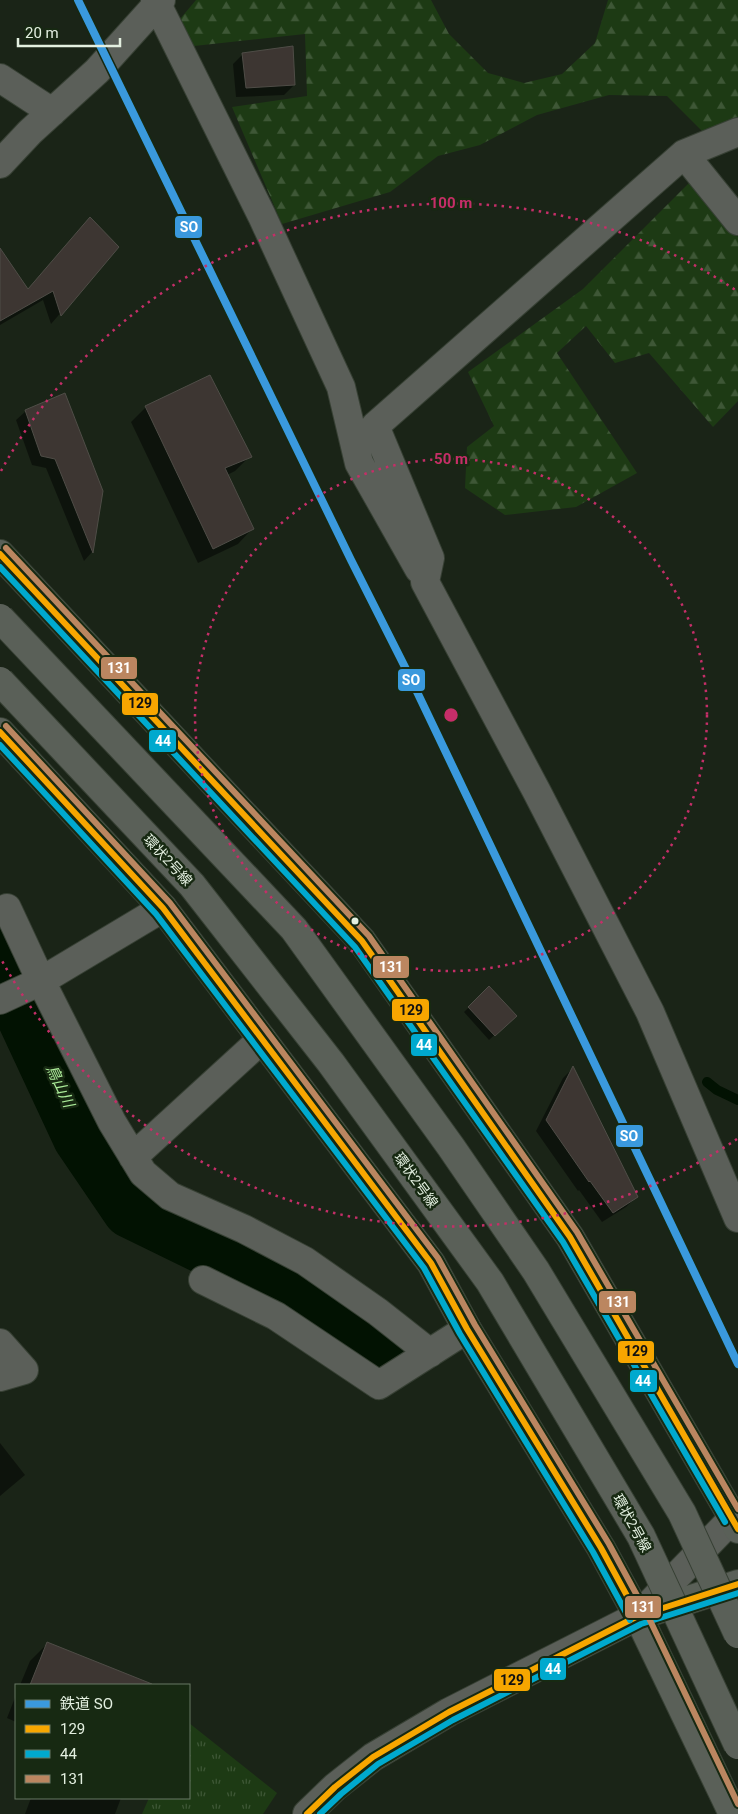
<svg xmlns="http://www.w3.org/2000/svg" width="738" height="1814" font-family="Roboto,'Noto Sans JP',sans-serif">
	<defs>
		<pattern id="forest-firs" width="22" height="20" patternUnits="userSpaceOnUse" patternTransform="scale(1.25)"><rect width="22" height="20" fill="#1d3a14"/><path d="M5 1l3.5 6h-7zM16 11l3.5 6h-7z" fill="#3e5736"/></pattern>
		<pattern id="park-tufts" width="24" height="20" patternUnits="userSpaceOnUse" patternTransform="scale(1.25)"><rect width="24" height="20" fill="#1d3a14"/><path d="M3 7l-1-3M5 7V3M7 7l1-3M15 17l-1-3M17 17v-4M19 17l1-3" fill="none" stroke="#3e5736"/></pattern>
	</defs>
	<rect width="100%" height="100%" fill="#1a2417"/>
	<!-- forest -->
	<path fill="url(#forest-firs)" d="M196,0H431L449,34L488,73L524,83L562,74L595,43L608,0H738V117L702,131L667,96L609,95L537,115L480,145L438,156L390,192L282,224L232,107L307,96L305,34L194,46L180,19Z
		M691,181L738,237V401L713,427L649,353L615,363L586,326L557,353L637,473L576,507L505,515L465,488L467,447L494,426L468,372L583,289Z"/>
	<!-- park -->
	<path fill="url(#park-tufts)" d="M189,1723L277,1793L263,1814H142L149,1798H189Z"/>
	<!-- shadow -->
	<path fill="#0007" d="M243,54L294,85L284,95L236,97L233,64Z
		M0,251L27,290L97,271L51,324L43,300L0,325Z
		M146,407L250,456L235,471L227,475L252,529L238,544L198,563L131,422Z
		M26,411L101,491L92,552L84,561L46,468L32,465L16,420Z
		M489,988L515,1016L489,1040L464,1012Z
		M573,1068L636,1197L626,1207L602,1222L579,1190L578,1191L536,1131L563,1078Z
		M0,1443L25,1475L0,1496Z
		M48,1643L150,1685H20L30,1661Z
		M16,1695V1722L7,1718Z
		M31,1798H121L115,1814H25Z"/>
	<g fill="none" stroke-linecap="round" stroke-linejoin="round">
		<!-- stream -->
		<path stroke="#021202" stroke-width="10" d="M707,1082L717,1090L738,1100"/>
		<!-- river -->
		<path stroke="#021202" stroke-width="61" d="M0,958L83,1136L132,1208L277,1279L385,1354"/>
	</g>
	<!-- building -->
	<path fill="#3d3632" stroke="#4f4d47" d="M293,46L295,85L246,88L242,53Z
		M90,217L119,247L61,316L53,291L0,321V248L28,289Z
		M210,375L252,457L225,468L254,529L213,549L145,406Z
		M65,393L103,491L93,553L55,459L41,456L25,410Z
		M489,986L517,1016L495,1036L468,1007Z
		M573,1066L638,1197L613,1213L590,1181L589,1182L546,1120Z
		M47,1642L152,1684L151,1685H30Z"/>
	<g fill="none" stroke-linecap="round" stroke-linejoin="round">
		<!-- minor casing -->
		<g stroke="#374034" stroke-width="30">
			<path id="minor" d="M155,0L262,216L341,387L359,463L419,569
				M0,78L52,112
				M738,132L684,154L375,426L430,558L425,582L537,792L650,1012L738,1218
				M684,154L738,221
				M0,164L30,132L97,71L161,0
				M7,908L41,981L112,1122L143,1173L170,1196L244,1229L305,1261L378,1312L430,1353
				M0,1000L41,981L163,908
				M133,1157L262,1039
				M203,1280L276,1316L379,1385L467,1329
				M0,1343L24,1370L0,1377"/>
		</g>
		<!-- tertiary casing -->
		<g stroke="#374034" stroke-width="30">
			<path id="tertiary" d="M307,1814L335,1787L373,1757L449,1712L638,1616L733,1518"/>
		</g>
		<!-- primary casing -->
		<g stroke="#374034" stroke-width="30">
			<path id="primary" d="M0,554L362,941L570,1237L733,1518L738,1529
				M0,732L163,908L431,1263L467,1329L601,1548L638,1616L733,1814
				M638,1616L738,1584"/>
		</g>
		<!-- minor -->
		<use href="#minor" stroke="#5b5f59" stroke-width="28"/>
		<!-- tertiary -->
		<use href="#tertiary" stroke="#5b5f59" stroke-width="28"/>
		<!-- primary -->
		<use href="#primary" stroke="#5a6058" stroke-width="28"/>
		<!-- primary-bridge casing -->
		<g stroke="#374034" stroke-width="30" stroke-linecap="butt">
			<path id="primary-bridge" d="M0,618L294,929L451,1147L536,1271L682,1513L738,1634
				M0,681L192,885L331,1063L490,1282L641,1536L738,1745"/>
		</g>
		<!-- primary-bridge -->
		<use href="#primary-bridge" stroke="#5a6058" stroke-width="28"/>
		<!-- bus-1 casing -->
		<g stroke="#172912" stroke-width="10">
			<path id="bus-1" d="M0,554L362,941L570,1237L738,1529
				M0,732L163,908L431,1263L467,1329L601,1548L638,1616
				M307,1814L335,1787L373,1757L449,1712L638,1616L738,1584"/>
		</g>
		<!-- bus-2 casing -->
		<g stroke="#172912" stroke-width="10">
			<path id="bus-2" d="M0,567L355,947L563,1242L725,1522
				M0,745L156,914L424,1268L460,1334L593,1552L630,1620
				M320,1814L341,1794L378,1764L453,1720L641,1624L738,1593"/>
		</g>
		<!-- bus-3 casing -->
		<g stroke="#172912" stroke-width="10">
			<path id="bus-3" d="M6,548L369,936L577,1232L738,1509
				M6,726L170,903L438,1258L475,1325L609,1544L646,1612L738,1804"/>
		</g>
		<!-- bus-1 -->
		<use href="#bus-1" stroke="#f7a600" stroke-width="6"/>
		<!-- bus-2 -->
		<use href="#bus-2" stroke="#00a9ce" stroke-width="6"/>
		<!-- bus-3 -->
		<use href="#bus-3" stroke="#bb8660" stroke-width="6"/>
		<!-- rail-1 casing -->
		<g stroke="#172912" stroke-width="11">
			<path id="rail-1" d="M78,0L351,560L408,673L738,1364"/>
		</g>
		<!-- rail-1 -->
		<use href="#rail-1" stroke="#3a99dd" stroke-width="8"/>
	</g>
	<!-- distance rings -->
	<g fill="none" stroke="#c52e68" stroke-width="2.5" stroke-dasharray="2.5 5">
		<circle cx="451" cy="715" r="256"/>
		<path d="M737 1139A512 512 0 0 1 1 959M1 471A512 512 0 0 1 737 291"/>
	</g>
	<!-- markers -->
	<circle fill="#e3efe0" stroke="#172912" stroke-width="2" cx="355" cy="921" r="4.5"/>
	<g text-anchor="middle" stroke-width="5" stroke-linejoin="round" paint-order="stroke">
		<!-- street labels -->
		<g font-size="14" fill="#e3efe0" stroke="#172912">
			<text transform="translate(168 860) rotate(47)" y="5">環状2号線</text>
			<text transform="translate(416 1180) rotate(54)" y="5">環状2号線</text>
			<text transform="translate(632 1523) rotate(61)" y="5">環状2号線</text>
		</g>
		<!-- water labels -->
		<g font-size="15" font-style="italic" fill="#aced9a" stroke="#172912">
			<text transform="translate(60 1086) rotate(65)" y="5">鳥山川</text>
		</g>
	</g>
	<circle cx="451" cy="715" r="8" fill="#c52e68" stroke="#172912" stroke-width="2.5"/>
	<g font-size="15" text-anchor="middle" font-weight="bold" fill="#c52e68" stroke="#172912" stroke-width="5" stroke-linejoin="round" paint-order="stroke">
		<text x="451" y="208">100 m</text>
		<text x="451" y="464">50 m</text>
	</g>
	<g stroke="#172912" stroke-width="2">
		<rect x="174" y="215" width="29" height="24" rx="5" fill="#3a99dd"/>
		<rect x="100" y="656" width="38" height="24" rx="5" fill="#bb8660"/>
		<rect x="397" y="668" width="29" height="24" rx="5" fill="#3a99dd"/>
		<rect x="121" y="692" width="38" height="24" rx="5" fill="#f7a600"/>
		<rect x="148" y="729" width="29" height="24" rx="5" fill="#00a9ce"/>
		<rect x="372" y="955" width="38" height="24" rx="5" fill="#bb8660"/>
		<rect x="391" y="998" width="39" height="24" rx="5" fill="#f7a600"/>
		<rect x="410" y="1033" width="28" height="24" rx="5" fill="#00a9ce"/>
		<rect x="615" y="1124" width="29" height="24" rx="5" fill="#3a99dd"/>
		<rect x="598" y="1290" width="39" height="24" rx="5" fill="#bb8660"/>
		<rect x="617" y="1340" width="38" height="24" rx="5" fill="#f7a600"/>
		<rect x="629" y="1369" width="29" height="24" rx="5" fill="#00a9ce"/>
		<rect x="624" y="1595" width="38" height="24" rx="5" fill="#bb8660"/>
		<rect x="539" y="1657" width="28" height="24" rx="5" fill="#00a9ce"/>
		<rect x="493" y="1668" width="38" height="24" rx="5" fill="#f7a600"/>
	</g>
	<g font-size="14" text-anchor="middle" font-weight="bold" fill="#fff">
		<text x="189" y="232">SO</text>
		<text x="119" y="673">131</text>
		<text x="411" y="685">SO</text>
		<text x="163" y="746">44</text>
		<text x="391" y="972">131</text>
		<text x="424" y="1050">44</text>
		<text x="629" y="1141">SO</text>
		<text x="618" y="1307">131</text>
		<text x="643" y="1386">44</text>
		<text x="643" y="1612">131</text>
		<text x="553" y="1674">44</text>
	</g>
	<g font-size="14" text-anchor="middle" font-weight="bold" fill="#111">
		<text x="140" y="708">129</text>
		<text x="411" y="1015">129</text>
		<text x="636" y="1356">129</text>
		<text x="512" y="1685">129</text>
	</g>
	<!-- legend -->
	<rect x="15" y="1684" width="175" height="115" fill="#172912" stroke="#697864"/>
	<rect x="25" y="1700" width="25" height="8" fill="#3a99dd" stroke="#697864"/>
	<text x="60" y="1709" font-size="15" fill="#e3efe0">鉄道 SO</text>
	<rect x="25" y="1725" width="25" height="8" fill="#f7a600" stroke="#697864"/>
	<text x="60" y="1734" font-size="15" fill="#e3efe0">129</text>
	<rect x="25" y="1750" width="25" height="8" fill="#00a9ce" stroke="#697864"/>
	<text x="60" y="1759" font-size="15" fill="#e3efe0">44</text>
	<rect x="25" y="1775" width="25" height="8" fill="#bb8660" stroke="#697864"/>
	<text x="60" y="1784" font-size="15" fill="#e3efe0">131</text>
	<!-- scale -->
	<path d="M18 38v8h102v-8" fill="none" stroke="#e3efe0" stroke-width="2.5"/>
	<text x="25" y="38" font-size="15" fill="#e3efe0" stroke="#172912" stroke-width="4" paint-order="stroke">20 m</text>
</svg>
